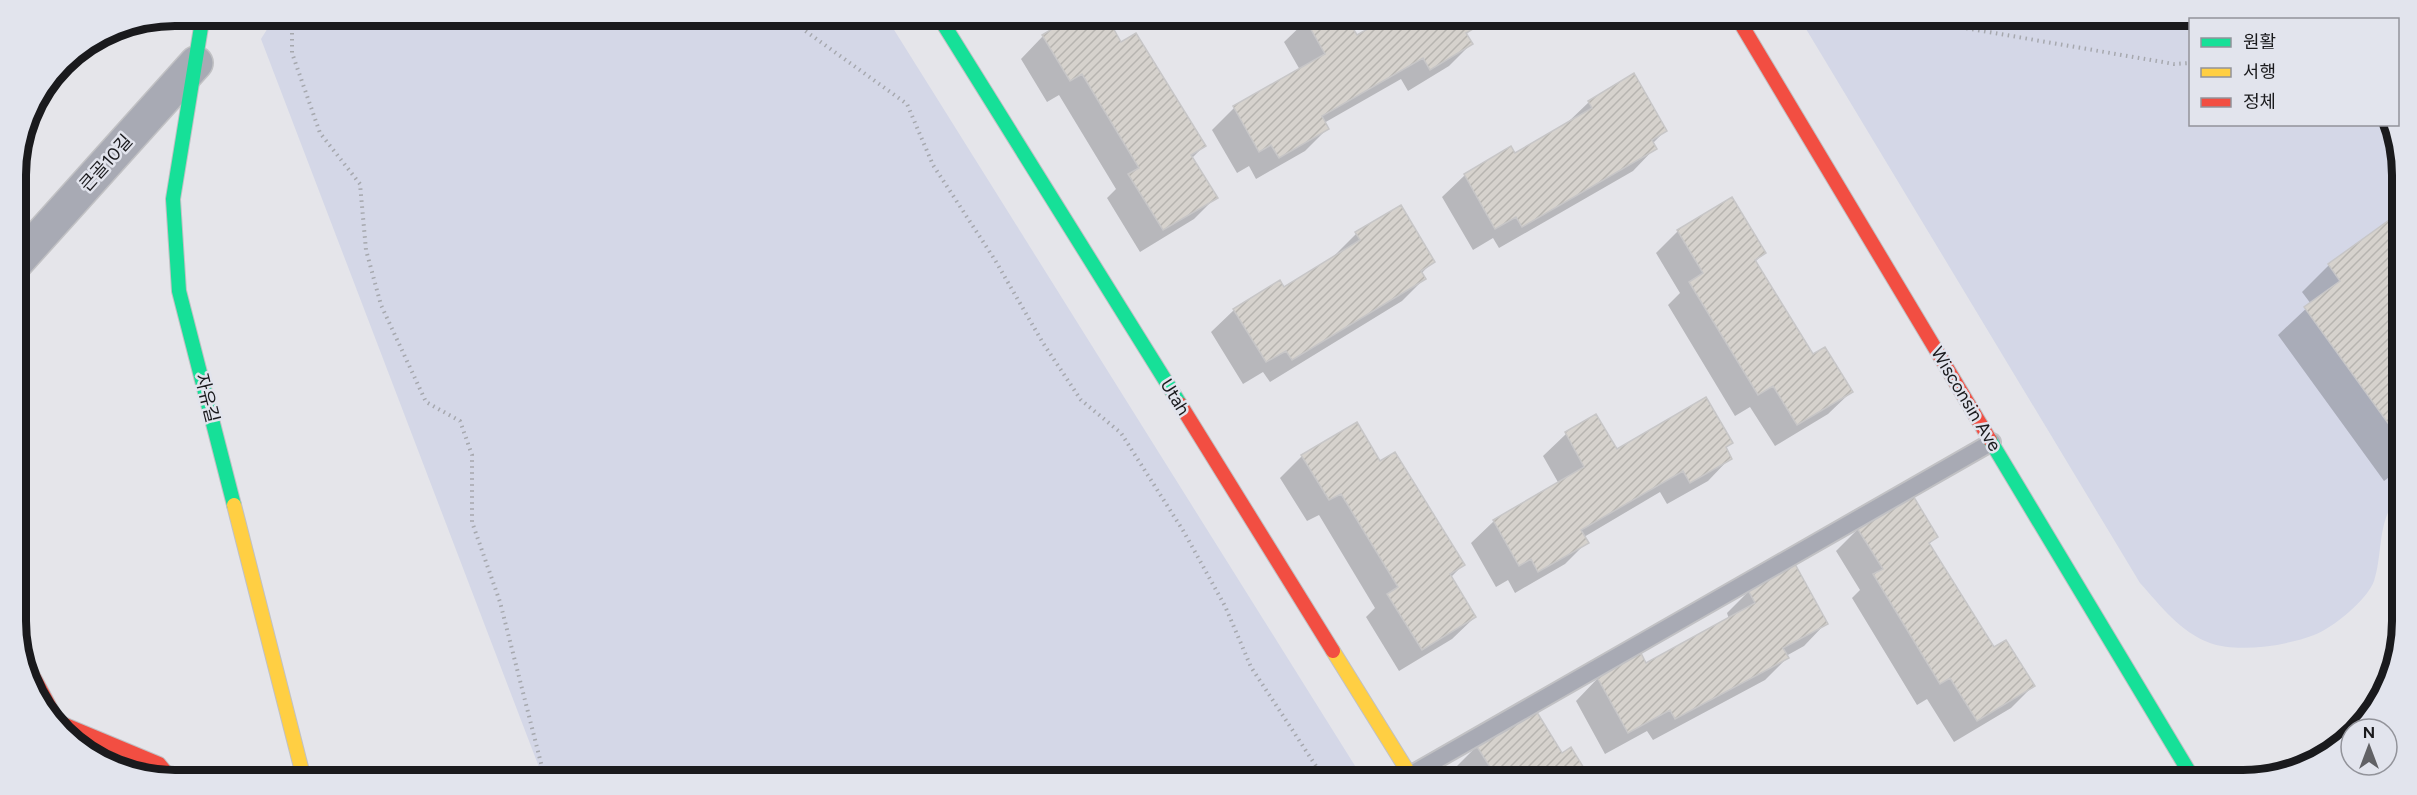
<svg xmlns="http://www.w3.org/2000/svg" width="2417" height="795" font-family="Figtree,'Noto Sans KR',sans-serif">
	<defs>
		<pattern id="building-hatch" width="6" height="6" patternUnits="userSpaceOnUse" patternTransform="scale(1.5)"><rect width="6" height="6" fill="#d6d2cd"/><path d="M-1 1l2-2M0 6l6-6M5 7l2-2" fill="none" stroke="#b7b4b0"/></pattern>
	</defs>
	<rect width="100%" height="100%" fill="#e5e5ea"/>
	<!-- grass -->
	<path fill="#d4d7e7" d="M276,15L886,17L1362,777L542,775L261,39Z
		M1800,19L2190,20V124L2390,125L2399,144L2397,498C2377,521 2383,554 2374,581C2367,600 2333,628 2314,635C2285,646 2238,653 2210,643C2180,632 2161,606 2140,583Z"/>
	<!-- shadow -->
	<path fill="#0003" d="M1309,18H1345L1357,37L1471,29L1466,35L1471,44L1449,66L1408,91L1401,79L1324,123L1327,129L1305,151L1256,179L1249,166L1237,173L1212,130L1234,108L1300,70L1284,42Z
		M1508,18L1526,19L1513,27Z
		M1043,36L1204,146L1192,158L1216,197L1194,219L1140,252L1107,198L1116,189L1059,95L1047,102L1021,59Z
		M1589,102L1665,131L1652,144L1655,148L1633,171L1499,248L1493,238L1473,250L1442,197L1465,175L1511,148L1515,155L1566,124Z
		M1400,207L1433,261L1421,274L1424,279L1402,301L1270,382L1263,372L1243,384L1211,332L1234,310L1279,282L1284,289L1335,257L1334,256L1356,234Z
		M2399,215L2397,471L2384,481L2278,335L2311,304L2302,292L2329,265Z
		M1678,231L1764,253L1755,262L1812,356L1851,392L1828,414L1775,446L1750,407L1735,416L1668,305L1680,293L1656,253Z
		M1596,416L1616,451L1731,443L1725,449L1730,458L1708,481L1667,504L1660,492L1584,537L1587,542L1565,564L1515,593L1508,580L1496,587L1471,543L1494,521L1559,484L1543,456L1566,434Z
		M1302,456L1380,463L1463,565L1451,577L1475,617L1452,639L1399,671L1366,617L1375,608L1319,515L1307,521L1280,478Z
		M1858,529L1936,537L1928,545L1993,649L2033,686L2011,708L1954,742L1927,699L1917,705L1852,598L1860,590L1836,551Z
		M1749,591L1826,623L1804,646L1786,656L1787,658L1765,680L1653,740L1647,731L1605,754L1576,701L1598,678L1640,655L1646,665L1729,619L1727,613Z
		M1477,746L1561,755L1571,749L1588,778H1461L1455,768Z
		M1974,772L1978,779H1963Z"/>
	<!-- building -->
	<path fill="url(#building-hatch)" stroke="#c7c6c7" stroke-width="1.5" d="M1072,17H1107L1121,42L1136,33L1206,146L1191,155L1218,198L1163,230L1128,174L1139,168L1082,74L1070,81L1042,35Z
		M1347,18L1357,35L1387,18H1467L1473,29L1466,33L1473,44L1430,70L1423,58L1322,116L1329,129L1279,158L1271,145L1259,152L1233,106L1325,54L1305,19Z
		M1634,73L1667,131L1652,140L1657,149L1522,227L1516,217L1495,229L1464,174L1511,146L1515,153L1592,108L1588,101Z
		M1732,197L1766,253L1755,260L1813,354L1825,347L1853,392L1797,425L1773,386L1758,395L1689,282L1703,273L1677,230Z
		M1401,205L1435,262L1421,271L1426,279L1292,360L1286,351L1266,362L1233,309L1280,280L1284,287L1360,240L1355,232Z
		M2399,213L2398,437L2304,307L2340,281L2328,264Z
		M1706,397L1733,443L1726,447L1732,459L1690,483L1683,471L1581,530L1589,543L1538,572L1531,559L1519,566L1493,520L1584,467L1565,432L1596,414L1617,449Z
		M1357,422L1380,461L1395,452L1465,565L1450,574L1476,617L1422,650L1387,594L1398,587L1341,494L1329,500L1301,455Z
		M1912,494L1938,537L1929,543L1994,647L2006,640L2035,686L1977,721L1950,678L1940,684L1873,574L1883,569L1857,528Z
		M1795,564L1828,624L1783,648L1789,658L1675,719L1670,710L1628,733L1597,677L1641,653L1646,663L1755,603L1748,590Z
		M1535,709L1562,753L1571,747L1590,778H1497L1476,745Z
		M2063,770L2068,779H2046Z"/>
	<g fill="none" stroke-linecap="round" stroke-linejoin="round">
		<!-- lane casing -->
		<g stroke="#c1c1c4" stroke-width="20">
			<path id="lane" d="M1410,775L1992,442"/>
		</g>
		<!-- street casing -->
		<g stroke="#c1c1c4" stroke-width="36">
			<path id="street" d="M16,263L196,63"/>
		</g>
		<!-- fast casing -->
		<g stroke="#c1c1c4" stroke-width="16">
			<path id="fast" d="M203,15L173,199L179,291L234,505
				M939,17L1180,404
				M1990,440L2194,780"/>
		</g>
		<!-- slow casing -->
		<g stroke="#c1c1c4" stroke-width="16">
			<path id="slow" d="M234,505L303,775
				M1333,651L1412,778"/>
		</g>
		<!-- jam casing -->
		<g stroke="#c1c1c4" stroke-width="16">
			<path id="jam" d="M1738,19L1990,440
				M1180,404L1333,651
				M18,648L58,722L159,764L168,775"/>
		</g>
		<!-- path -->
		<path stroke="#a6a8ae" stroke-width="4" stroke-dasharray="1.5 4.5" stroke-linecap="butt" d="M292,15V53L320,133L360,184L366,250L381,305L426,402L460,421L472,455V522L500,602L544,775
			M786,17L907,104L933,165L995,260L1043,343L1081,400L1121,433L1184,532L1225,606L1251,667L1316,766L1321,777
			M1919,20L2174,64L2190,63"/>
		<!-- lane -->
		<use href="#lane" stroke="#a8aab4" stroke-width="16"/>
		<!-- street -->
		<use href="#street" stroke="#a8aab4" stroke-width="33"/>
		<!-- fast -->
		<use href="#fast" stroke="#16e098" stroke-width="14"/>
		<!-- slow -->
		<use href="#slow" stroke="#ffcf43" stroke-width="14"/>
		<!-- jam -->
		<use href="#jam" stroke="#f24e42" stroke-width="14"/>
	</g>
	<g text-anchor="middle" stroke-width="5" stroke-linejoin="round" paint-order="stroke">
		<!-- street labels -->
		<g font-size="18" fill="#1a1a1d" stroke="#e2e4ed">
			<text transform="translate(106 163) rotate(-48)" y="6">큰골10길</text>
			<text transform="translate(1175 397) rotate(58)" y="6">Utah</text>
			<text transform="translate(207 398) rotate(76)" y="6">자유길</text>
			<text transform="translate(1966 399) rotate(59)" y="6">Wisconsin Ave</text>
		</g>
	</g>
	<!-- crop -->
	<path d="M0 0H2417V795H0ZM175 26H2243A149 149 0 0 1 2392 175V621A149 149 0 0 1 2243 770H175A149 149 0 0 1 26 621V175A149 149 0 0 1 175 26Z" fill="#e2e4ed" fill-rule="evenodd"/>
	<path fill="none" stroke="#1a1a1d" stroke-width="8" d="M175 26H2243A149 149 0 0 1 2392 175V621A149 149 0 0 1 2243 770H175A149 149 0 0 1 26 621V175A149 149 0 0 1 175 26Z"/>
	<!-- legend -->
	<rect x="2189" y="18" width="210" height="108" fill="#e2e4ed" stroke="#92939a" stroke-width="1.5"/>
	<rect x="2201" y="38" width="30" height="9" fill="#16e098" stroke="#92939a" stroke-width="1.5"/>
	<text x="2243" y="48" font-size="18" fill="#1a1a1d">원활</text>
	<rect x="2201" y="68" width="30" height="9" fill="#ffcf43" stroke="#92939a" stroke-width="1.5"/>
	<text x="2243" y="78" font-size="18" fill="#1a1a1d">서행</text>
	<rect x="2201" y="98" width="30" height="9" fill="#f24e42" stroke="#92939a" stroke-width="1.5"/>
	<text x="2243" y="108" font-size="18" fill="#1a1a1d">정체</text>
	<!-- north arrow -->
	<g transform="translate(2369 747)"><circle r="28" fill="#e2e4ed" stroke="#92939a" stroke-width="1.5"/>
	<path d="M0-4.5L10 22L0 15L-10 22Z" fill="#616165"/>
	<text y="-9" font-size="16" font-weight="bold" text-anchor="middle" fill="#1a1a1d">N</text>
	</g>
</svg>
